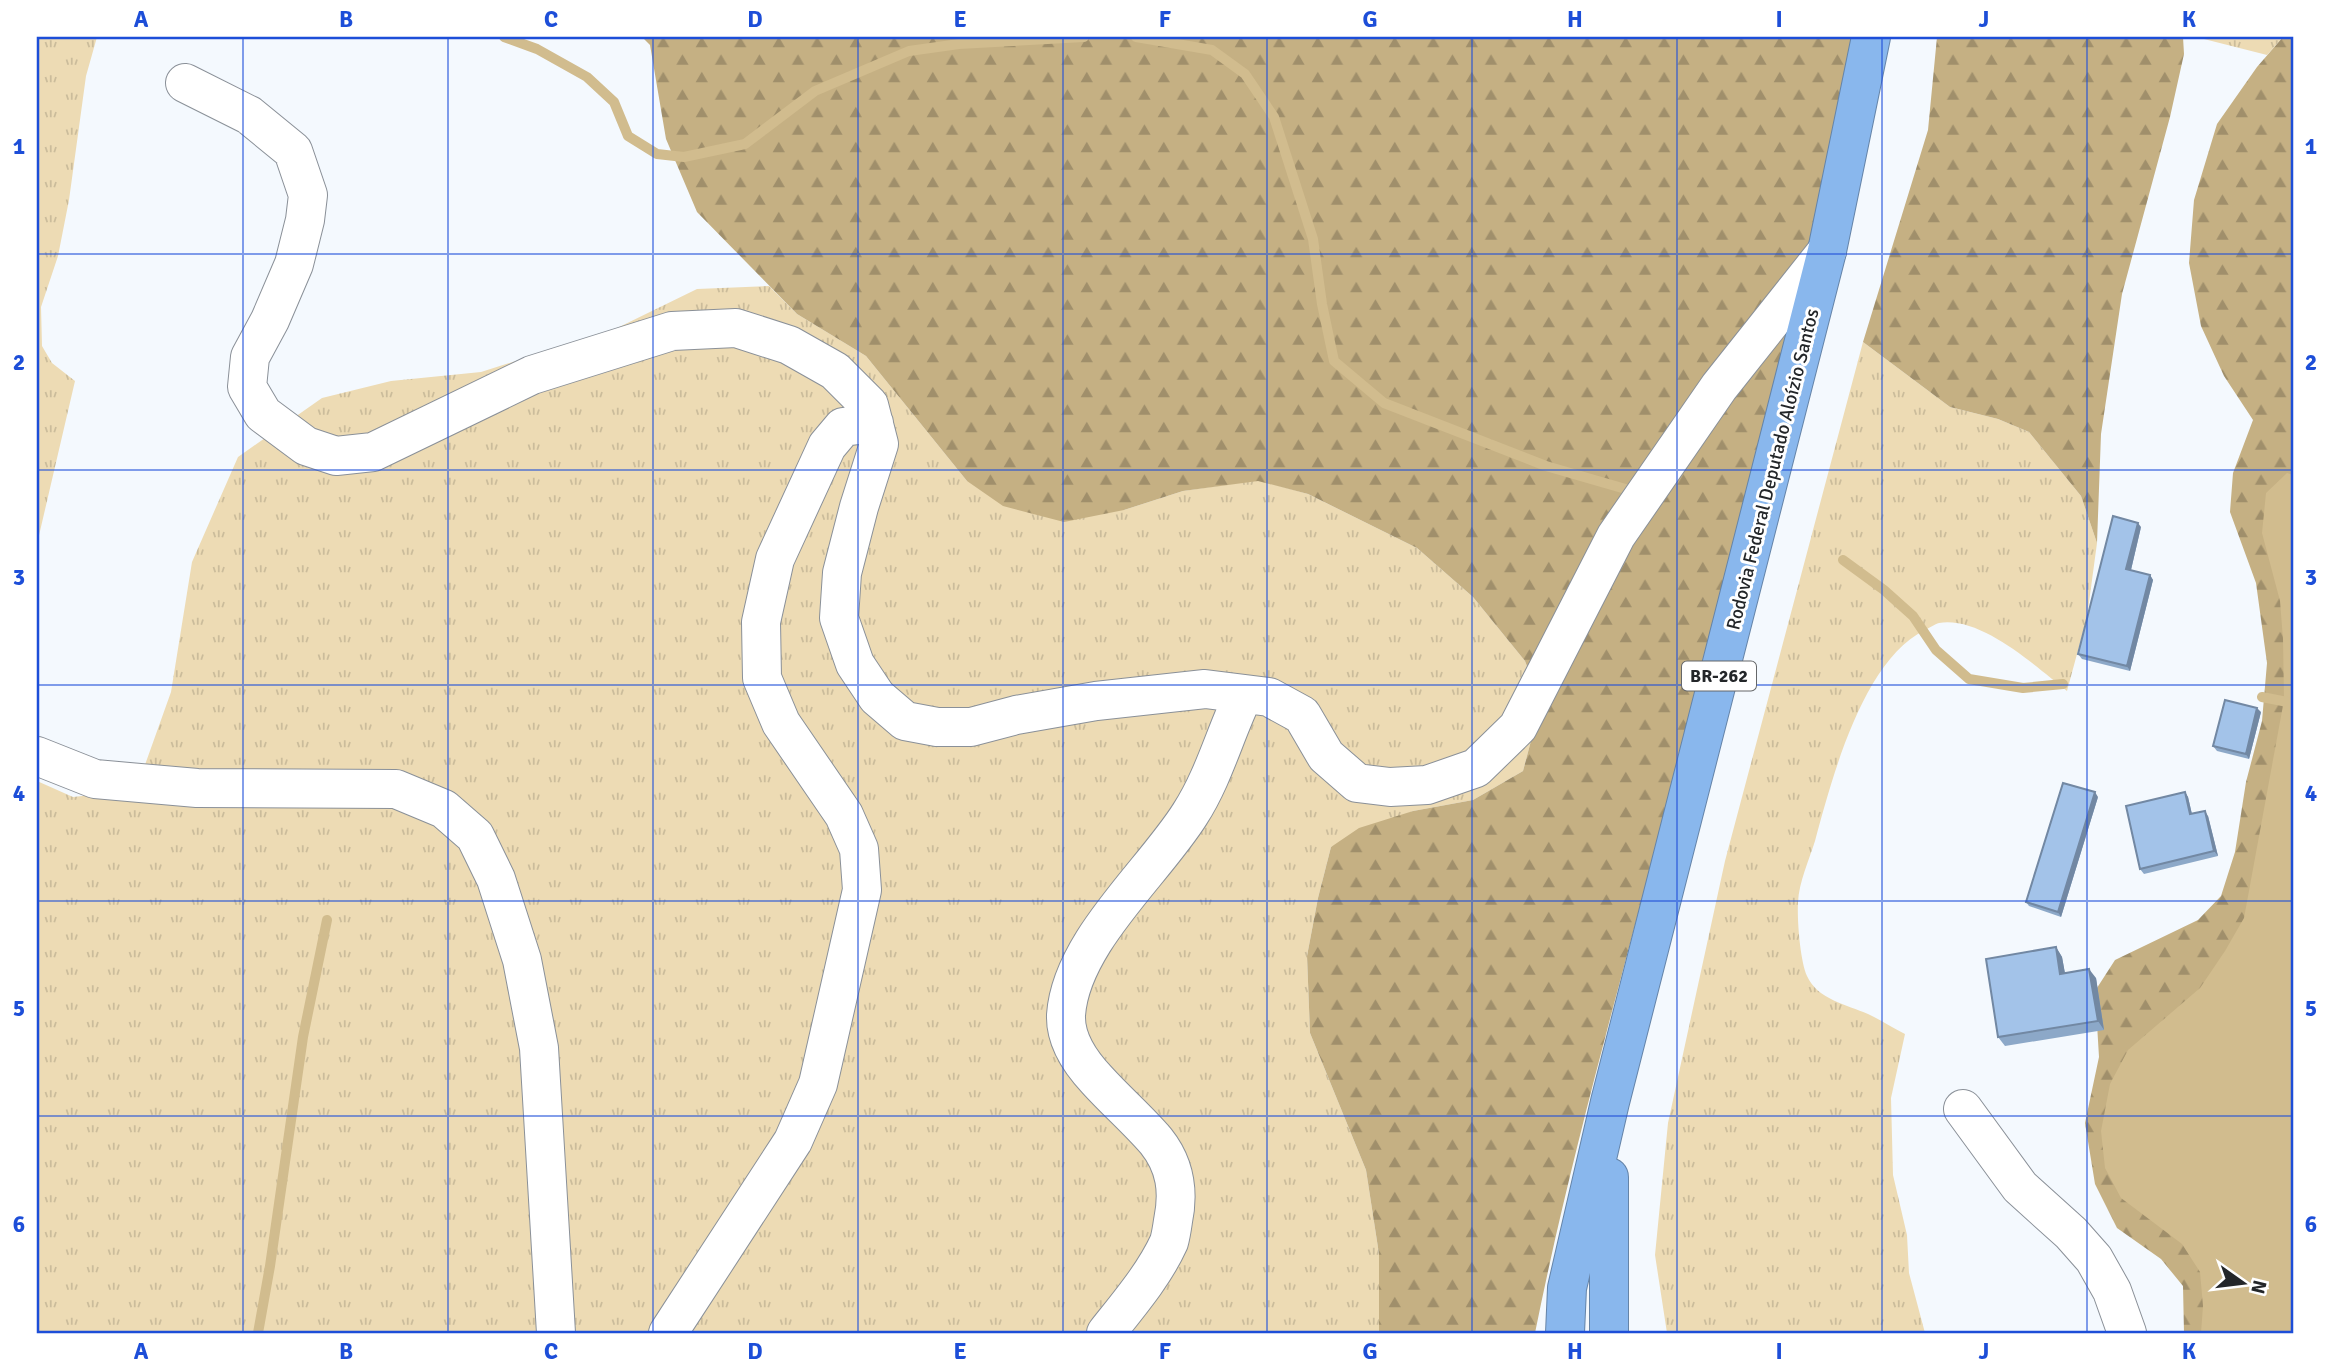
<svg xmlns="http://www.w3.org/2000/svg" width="2330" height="1370" font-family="Signika,sans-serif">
	<defs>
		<pattern id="grass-tufts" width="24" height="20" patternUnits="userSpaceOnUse" patternTransform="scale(1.75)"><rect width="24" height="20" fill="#eddbb4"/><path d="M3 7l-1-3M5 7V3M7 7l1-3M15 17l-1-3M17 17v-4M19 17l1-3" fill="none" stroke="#cbbc9b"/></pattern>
		<pattern id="forest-firs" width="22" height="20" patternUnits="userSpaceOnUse" patternTransform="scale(1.75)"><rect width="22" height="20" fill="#c5b083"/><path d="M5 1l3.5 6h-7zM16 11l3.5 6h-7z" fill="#a08f6b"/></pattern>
	</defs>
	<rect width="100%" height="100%" fill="#f4f9fe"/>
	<!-- grass -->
	<path fill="url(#grass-tufts)" d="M37,37H97L86,76L69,200L58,256L41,307L42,346L52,363L75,381L37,544Z
		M2196,37H2283L2267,55Z
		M769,286L797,314L866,356L967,481L1124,510L1183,491L1258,480L1308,494L1417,548L1473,597L1525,661L1541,703L1523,771L1473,800L1413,811L1331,847L1318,898L1307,956L1310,1033L1366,1170L1379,1254V1333H37V781L73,797L136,790L171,692L192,562L238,457L322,398L391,381L481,372L611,331L697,289Z
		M1863,342L1950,407L1998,419L2029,432L2081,496L2097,543L2087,617L2067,691C2036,667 1982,616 1939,623C1935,624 1929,628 1925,630C1863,660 1832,778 1815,841C1809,860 1799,882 1798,902C1797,919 1800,960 1807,976C1817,999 1847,1005 1868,1014C1881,1020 1893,1028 1905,1034L1891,1098L1893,1175L1907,1235L1909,1273L1925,1333H1667L1655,1255L1668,1123L1725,861Z"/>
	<!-- forest -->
	<path fill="url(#forest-firs)" d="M642,37H1864C1796,302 1729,567 1660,831C1616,998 1569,1164 1535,1333H1379V1254L1366,1170L1310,1033L1307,956L1318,898L1331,847L1359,828L1413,811L1473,800L1523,771L1541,703L1525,661L1473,597L1417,548L1308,494L1258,481L1183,491L1124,510L1064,522L1003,506L967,481L866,356L797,314L697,212L666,139L650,45Z
		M1937,37H2183L2184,54L2170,117L2122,294L2101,434L2097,543L2081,496L2029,432L1998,419L1950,407L1863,342L1928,130Z
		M2283,37H2293V1333H2184L2183,1286L2161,1259L2117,1228L2095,1184L2085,1123L2099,1057L2095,991L2115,960L2198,920L2221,896L2235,852L2246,782L2262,721L2267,663L2256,583L2230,512L2233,473L2253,420L2224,376L2201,326L2189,263L2194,200L2217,124L2257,67Z"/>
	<!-- water -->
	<path fill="#d1bc8e" d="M2287,473L2293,475V1333H2201L2203,1306L2200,1272L2182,1244L2121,1198L2105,1168L2101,1131L2110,1084L2128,1050L2200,988L2225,951L2244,918L2284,700L2283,639L2280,601L2262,533L2266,493Z"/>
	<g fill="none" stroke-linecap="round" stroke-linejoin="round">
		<!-- stream -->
		<path stroke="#d1bc8e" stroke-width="10" d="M504,37L537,49L587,77L614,102L628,136L657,154L684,157L745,144L815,91L909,51L959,44L1084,37
			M1136,37L1212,50L1245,74L1274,117L1313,239L1322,304L1334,361L1384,403L1546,466L1636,492
			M1843,560L1884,590L1913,616L1936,650L1969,679L2023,688L2063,684
			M2262,697L2293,703
			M258,1333L270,1266L303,1037L327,920"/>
		<!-- minor casing -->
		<g stroke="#8a9098" stroke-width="40">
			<path id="minor" d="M185,83L249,115L293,151L308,195L305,220L294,264L270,320L250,357L247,387L263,414L306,446L336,456L373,452L532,375L672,331L736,328L789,345L835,371L869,405L879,444L859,507L842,573L839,618L855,664L877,697L905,721L937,727H971L1016,715L1096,701L1205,689L1269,697L1302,715L1326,756L1357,783L1390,787L1427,785L1476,768L1518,727L1616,536L1719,387L1827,251
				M37,756L95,779L197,788L396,789L444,809L475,836L496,879L522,960L539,1048L556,1333
				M1963,1109L2020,1187L2071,1233L2094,1259L2112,1291L2127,1333
				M668,1333L793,1141L818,1084L862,890L859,849L844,815L781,723L762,678L761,622L775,559L827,446L843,427L874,423
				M1106,1333C1128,1305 1154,1275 1169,1242C1171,1235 1172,1228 1173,1221C1179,1192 1176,1166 1156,1141C1138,1120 1116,1101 1097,1080C1081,1063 1065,1040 1066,1015C1071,942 1153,873 1190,814C1214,777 1225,733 1244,694"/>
		</g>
		<!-- highway casing -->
		<g stroke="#6584a8" stroke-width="40">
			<path id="highway" d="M1565,1333L1567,1288L1610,1102L1827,251L1871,37
				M1609,1333V1177"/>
		</g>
		<!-- minor -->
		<use href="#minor" stroke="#fff" stroke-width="38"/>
		<!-- highway -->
		<use href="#highway" stroke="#89b7ed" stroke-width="38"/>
	</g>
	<!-- wall -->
	<path fill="#8ca8c8" d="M2141,527L2131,570L2150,575L2153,580L2130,671L2082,659L2078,654Z
		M2261,712L2249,759L2217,751L2213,746Z
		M2185,792L2188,797L2192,814L2208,816L2218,856L2144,874L2140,869Z
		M2098,797L2061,917L2029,906L2026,902Z
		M2056,947L2062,957L2065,974L2096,978L2104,1030L2005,1046L1998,1037Z"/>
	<!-- shaded-wall -->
	<path fill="#7288a3" d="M2138,523L2141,527L2130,574L2126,569Z
		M2150,575L2153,580L2130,671L2127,666Z
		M2257,708L2261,712L2249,759L2246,754Z
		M2095,792L2098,797L2061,917L2058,912Z
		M2185,792L2188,797L2193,819L2190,814Z
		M2205,811L2208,816L2218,856L2214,851Z
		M2056,947L2062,957L2067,984L2060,974Z
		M2089,969L2096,978L2104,1030L2098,1021Z"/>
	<!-- building -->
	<path fill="#a3c3e9" stroke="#7288a3" stroke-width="2" d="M2113,516L2138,523L2126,569L2150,575L2127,666L2078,654Z
		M2225,700L2257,708L2246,754L2213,746Z
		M2063,783L2095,792L2058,912L2026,902Z
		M2185,792L2190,814L2205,811L2214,851L2140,869L2126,806Z
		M2056,947L2060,974L2089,969L2098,1021L1998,1037L1986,959Z"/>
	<!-- grid -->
	<path fill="none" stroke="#1d4ed8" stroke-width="2" stroke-opacity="0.55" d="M243,37V1333M448,37V1333M653,37V1333M858,37V1333M1063,37V1333M1267,37V1333M1472,37V1333M1677,37V1333M1882,37V1333M2087,37V1333M37,254H2293M37,470H2293M37,685H2293M37,901H2293M37,1116H2293"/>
	<g text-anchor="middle" stroke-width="6" stroke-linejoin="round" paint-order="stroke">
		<!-- shield labels -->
		<rect fill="#fff" stroke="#656769" stroke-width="2" x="1682" y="661.5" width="74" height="29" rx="5"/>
		<g font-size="18" font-weight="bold" fill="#232629">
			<text x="1719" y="682">BR-262</text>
		</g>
		<!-- street labels -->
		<g font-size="19" fill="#232629" stroke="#fff">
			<text transform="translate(1772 469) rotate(-76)" y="7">Rodovia Federal Deputado Aloízio Santos</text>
		</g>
	</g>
	<!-- border -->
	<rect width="2330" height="1370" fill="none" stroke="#ffffff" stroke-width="77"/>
	<!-- north arrow -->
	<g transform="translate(2243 1283) rotate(104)" stroke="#ffffff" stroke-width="5" paint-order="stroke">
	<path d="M0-5L12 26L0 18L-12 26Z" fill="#232629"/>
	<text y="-10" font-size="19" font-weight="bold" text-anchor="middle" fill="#232629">N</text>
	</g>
	<rect x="38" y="38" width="2254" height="1294" fill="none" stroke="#1d4ed8" stroke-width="2.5"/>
	<g font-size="23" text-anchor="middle" font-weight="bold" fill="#1d4ed8">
		<text x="141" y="27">A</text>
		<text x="346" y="27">B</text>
		<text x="551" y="27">C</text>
		<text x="755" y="27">D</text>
		<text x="960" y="27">E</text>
		<text x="1165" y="27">F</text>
		<text x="1370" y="27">G</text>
		<text x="1575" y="27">H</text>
		<text x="1779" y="27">I</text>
		<text x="1984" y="27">J</text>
		<text x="2189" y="27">K</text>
		<text x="19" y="154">1</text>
		<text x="2311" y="154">1</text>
		<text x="19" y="370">2</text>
		<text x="2311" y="370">2</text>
		<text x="19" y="585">3</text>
		<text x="2311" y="585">3</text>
		<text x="19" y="801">4</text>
		<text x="2311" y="801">4</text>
		<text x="19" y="1016">5</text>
		<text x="2311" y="1016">5</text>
		<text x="19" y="1232">6</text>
		<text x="2311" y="1232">6</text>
		<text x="141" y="1359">A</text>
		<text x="346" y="1359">B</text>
		<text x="551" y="1359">C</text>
		<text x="755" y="1359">D</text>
		<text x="960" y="1359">E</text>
		<text x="1165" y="1359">F</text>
		<text x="1370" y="1359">G</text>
		<text x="1575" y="1359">H</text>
		<text x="1779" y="1359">I</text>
		<text x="1984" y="1359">J</text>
		<text x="2189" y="1359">K</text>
	</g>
</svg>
